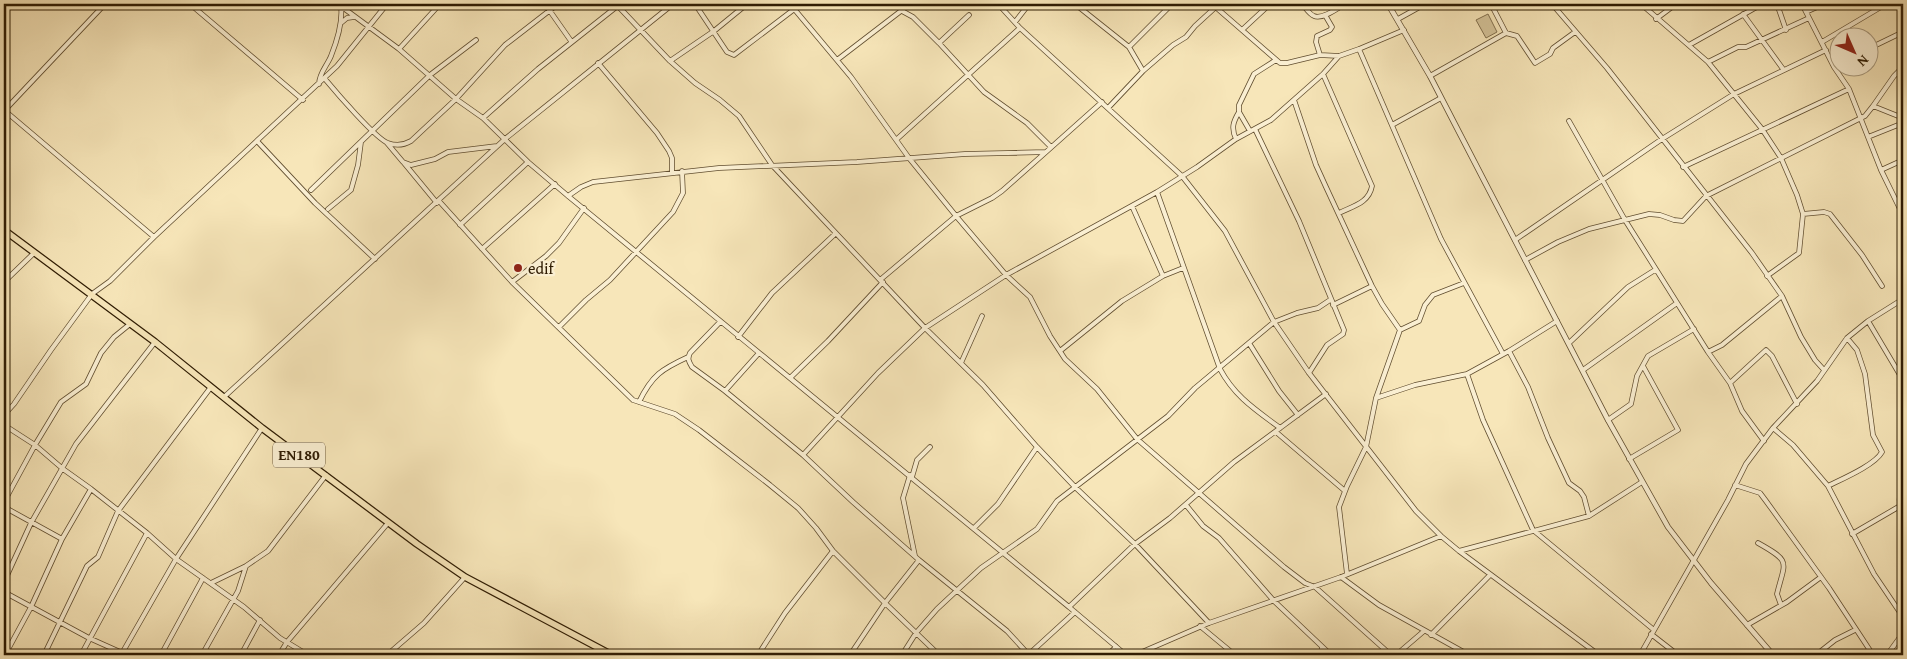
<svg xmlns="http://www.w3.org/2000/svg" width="1907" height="659" font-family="'Gentium Book Plus',serif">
	<rect width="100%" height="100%" fill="#f7e6b9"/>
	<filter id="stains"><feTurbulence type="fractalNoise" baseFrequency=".004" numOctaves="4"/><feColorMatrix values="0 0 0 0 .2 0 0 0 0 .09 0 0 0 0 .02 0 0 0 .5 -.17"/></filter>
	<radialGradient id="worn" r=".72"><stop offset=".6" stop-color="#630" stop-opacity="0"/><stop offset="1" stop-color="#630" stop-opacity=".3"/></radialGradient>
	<!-- green -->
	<path fill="#d5c49a" stroke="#82704e" d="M1488,14L1497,32L1486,38L1476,20Z"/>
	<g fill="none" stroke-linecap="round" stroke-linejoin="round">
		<!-- pedestrian casing -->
		<g stroke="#614e30" stroke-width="4.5">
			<path id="pedestrian" d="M1107,655L1116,646"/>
		</g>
		<!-- minor casing -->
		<g stroke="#614e30" stroke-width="5.5">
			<path id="minor" d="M190,4L303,100
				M338,4L399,49L456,99L483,118L528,162L568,196L1069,607L1135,544L1209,623
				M545,4L571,41
				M616,4L670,61L695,83L720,100L739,116L772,165L925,328L983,385L1037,447L1075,487L1135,544L1170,518L1234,462L1326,394
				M695,4L727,52L734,55L801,4
				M790,4L851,77L909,158L956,216L1006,275L1030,297L1050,336L1065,359L1097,389L1137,439L1284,567L1305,583L1315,587L1391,655
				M998,4L1020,28L1182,176L1225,231L1274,322L1309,373L1416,511L1441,536L1459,551L1599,655
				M1075,4L1129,47L1143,71
				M1212,4L1280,63H1287L1320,55L1339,56L1359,49L1441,239L1503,354
				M1302,4C1305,7 1309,14 1314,16C1322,20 1338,8 1345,4
				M1491,4L1506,33
				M1552,4L1607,68L1752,253L1782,296L1801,337L1815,360L1824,370
				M1641,4L1708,62L1762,129L1781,158L1797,195L1803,214L1799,253L1767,276
				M1777,4L1786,30
				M1802,4L1834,67L1849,89L1881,170L1903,215
				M902,11L913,17L939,43
				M1806,12L1824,4
				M1743,14L1783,69
				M969,15L939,43L984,92L1027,123L1051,147
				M1398,19L1425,4
				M1656,19L1676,4
				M1015,22L1029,4
				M341,23L347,18L354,17
				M1242,30L1270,4
				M1822,42L1886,4
				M1689,45L1762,4
				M1129,47L1172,4
				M1870,48L1903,32
				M399,49L440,4
				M1359,49L1404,30
				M1320,55L1316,42L1317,36L1330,30L1332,27L1325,15
				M837,60L910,4
				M670,61L714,31L747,4
				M1708,62L1738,47H1746L1809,18
				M598,63L657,133L669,151L672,158V173
				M1323,74L1372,186C1369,203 1353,206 1339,213
				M1430,76L1506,33L1517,36L1535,63L1550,54L1553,48L1575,32
				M325,79C335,91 376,139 388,143C396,146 404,145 411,141L456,99L505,45L558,4
				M319,84C319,73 327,66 331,56C337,41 343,23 341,6
				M1294,100L1316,165L1326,187L1372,286L1382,304L1400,330
				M1873,106L1894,76L1903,67
				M1108,108L1143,71L1173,45L1186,37L1195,26L1219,4
				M4,110L154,237
				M4,111L105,4
				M483,118L538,69L620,4
				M1569,121L1625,220L1708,352L1730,383L1742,411L1764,441
				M1392,125L1441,98
				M1255,129L1299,221L1344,330L1343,334L1327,345L1309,373
				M1250,131L1239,112V105L1254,74L1276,60
				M1868,137L1903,123
				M897,139L1020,28
				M1236,139C1231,128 1233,122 1239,112
				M257,141L315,203L375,259
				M387,143L403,162L411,165L435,159L448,152L497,146
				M404,163L437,203
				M1683,167L1849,89
				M1881,170L1903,160
				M311,190L430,75L476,40
				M1157,192L1220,369C1235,397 1256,410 1280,428
				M568,196L581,187L593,182L719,168L857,162L965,154L1046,152L1102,102
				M439,201L512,282L633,400L675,414L699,430L770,485L798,508L816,528L833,551L885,603L850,655
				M1132,206L1163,276L1183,268
				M328,209L351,190L358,165L361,142
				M1803,214L1824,212L1830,214L1862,255L1882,286
				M460,225L528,162
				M1515,240L1662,139L1734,94L1826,50
				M482,249L555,184
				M1525,260L1558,242L1589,229L1649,214L1660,215L1674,220L1683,221L1706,196L1865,116L1873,106L1903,118
				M880,280L956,216L992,198L1002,191L1046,152
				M4,282L34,253
				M512,282L546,256L559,243L584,208
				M1333,305L1372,286
				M1868,321L1903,380
				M720,322L690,353C687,359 689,362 692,367L725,391L803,455L853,502L919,560L1007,631L1029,655
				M559,327L586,300L610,280L673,212L683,193L682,171
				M738,337L772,293L835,234
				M1249,343L1279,391L1298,415
				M1569,343L1628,287L1655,270
				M1060,351L1122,301L1163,276
				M1509,351L1528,387L1548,438L1569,483L1580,491L1584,497L1589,516
				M1708,352L1722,345L1782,296
				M961,363L982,316
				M1583,370L1677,303
				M1467,374L1483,420L1533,530L1654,630
				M790,378L828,341L883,282
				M1730,383L1766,350L1772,356L1797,404
				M725,391L759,353
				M224,397L505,139L673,4
				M1376,398L1415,385L1467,374L1509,351L1557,321
				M639,402C652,375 662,369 688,357
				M4,415L14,404L51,350L92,294L110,281L154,237L337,66L387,4
				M1608,420L1631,404L1637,376L1648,356L1694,329
				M4,425L35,445L63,469L91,489L147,533L176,559L244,607L280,638L308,655
				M1773,428L1793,445L1828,486L1874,574L1903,617
				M1276,432L1345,491
				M803,455L878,373L925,328L1006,275L1157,192L1197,167L1236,139L1271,120L1323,74L1339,56
				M1629,459L1678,430L1643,366
				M910,475L903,498L915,556
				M912,477L917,460L930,447
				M1735,485L1760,493L1766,501L1829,588L1873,655
				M1828,486C1842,479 1875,465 1882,452L1873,435L1865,374L1857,350L1847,338
				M1903,486C1899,496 1898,503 1903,512
				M4,502L35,445L61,402L86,384L101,353L114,337L130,324
				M1186,505L1203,526L1219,538L1274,601L1331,655
				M4,507L62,539
				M974,528L998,504L1037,447
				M1852,534L1900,506
				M1758,543C1792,562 1785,561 1777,594L1781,605
				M1459,551L1589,516L1642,482
				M919,560L885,603L939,655
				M1347,574L1339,507L1347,486L1366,447L1376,398L1400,330L1419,321L1425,305L1433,295L1464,283
				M1341,577L1379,605L1469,655
				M4,582L31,523L76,444L155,342
				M211,583L246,566L268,551L326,475
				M4,592L89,638L127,655
				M1069,607L1126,655
				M1747,625L1787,602L1821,577
				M1200,626L1235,655
				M1651,634L1678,655
				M1431,635L1490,575
				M5,655L31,607L62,539L91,489
				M44,655L87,566L98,557L118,511L211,387
				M81,655L147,533
				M121,655L176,559L262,428
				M161,655L203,578
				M202,655L238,591L246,566
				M241,655L260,620
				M279,655L287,642L388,523
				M387,655L424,623L465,577
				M758,655L785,613L833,551
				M902,655L916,633L937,609L981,568L1037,529L1057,501L1168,416L1195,388L1274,322L1297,313L1318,308L1330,300
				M1028,655L1075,612
				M1135,655L1209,623L1341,577L1441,536
				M1320,655L1322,648
				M1396,655L1424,631
				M1640,655L1728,500L1746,464L1773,428L1817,381L1847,338L1868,321L1903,299
				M1816,655L1835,640L1855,630
				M1887,655L1903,633"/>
		</g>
		<!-- tertiary casing -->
		<g stroke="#614e30" stroke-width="6">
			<path id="tertiary" d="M1388,4L1430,76L1608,420L1668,527L1711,583L1773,655"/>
		</g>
		<!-- primary casing -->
		<g stroke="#2f1c03" stroke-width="8">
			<path id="primary" d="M4,230L155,342L262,428L417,544L465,577L612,655"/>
		</g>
		<!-- pedestrian -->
		<use href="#pedestrian" stroke="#faefd2" stroke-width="2.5"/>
		<!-- minor -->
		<use href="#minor" stroke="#faefd2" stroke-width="4"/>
		<!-- tertiary -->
		<use href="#tertiary" stroke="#faefd2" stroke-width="4.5"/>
		<!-- primary -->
		<use href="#primary" stroke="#f7e6b9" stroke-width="5.5"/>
	</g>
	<!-- markers -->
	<circle fill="#8f2418" stroke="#faefd2" stroke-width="2" cx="518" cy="268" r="5"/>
	<g text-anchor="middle" stroke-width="4.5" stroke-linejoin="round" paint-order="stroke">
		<!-- shield labels -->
		<rect fill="#faefd2" stroke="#6c5b41" stroke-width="1" x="273" y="442.5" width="52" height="25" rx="4"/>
		<g font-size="15" font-weight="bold" fill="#2f1c03">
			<text x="299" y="460">EN180</text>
		</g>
		<!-- poi labels -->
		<g font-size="16" fill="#2f1c03" stroke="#faefd2" text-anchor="start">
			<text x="528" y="274">edif</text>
		</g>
	</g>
	<!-- margin -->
	<rect width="1907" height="659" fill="none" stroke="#f7e6b9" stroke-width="20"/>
	<rect x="5" y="5" width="1897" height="649" fill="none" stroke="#2f1c03" stroke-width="2.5"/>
	<rect x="10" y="10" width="1887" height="639" fill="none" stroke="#2f1c03"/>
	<!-- north arrow -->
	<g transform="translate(1854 52) rotate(135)"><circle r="24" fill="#faefd2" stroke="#a99b7f"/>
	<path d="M0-4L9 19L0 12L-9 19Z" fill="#8f2418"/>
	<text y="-8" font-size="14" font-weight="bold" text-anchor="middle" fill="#2f1c03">N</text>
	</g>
	<rect width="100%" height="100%" filter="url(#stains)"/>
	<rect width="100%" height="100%" fill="url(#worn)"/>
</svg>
